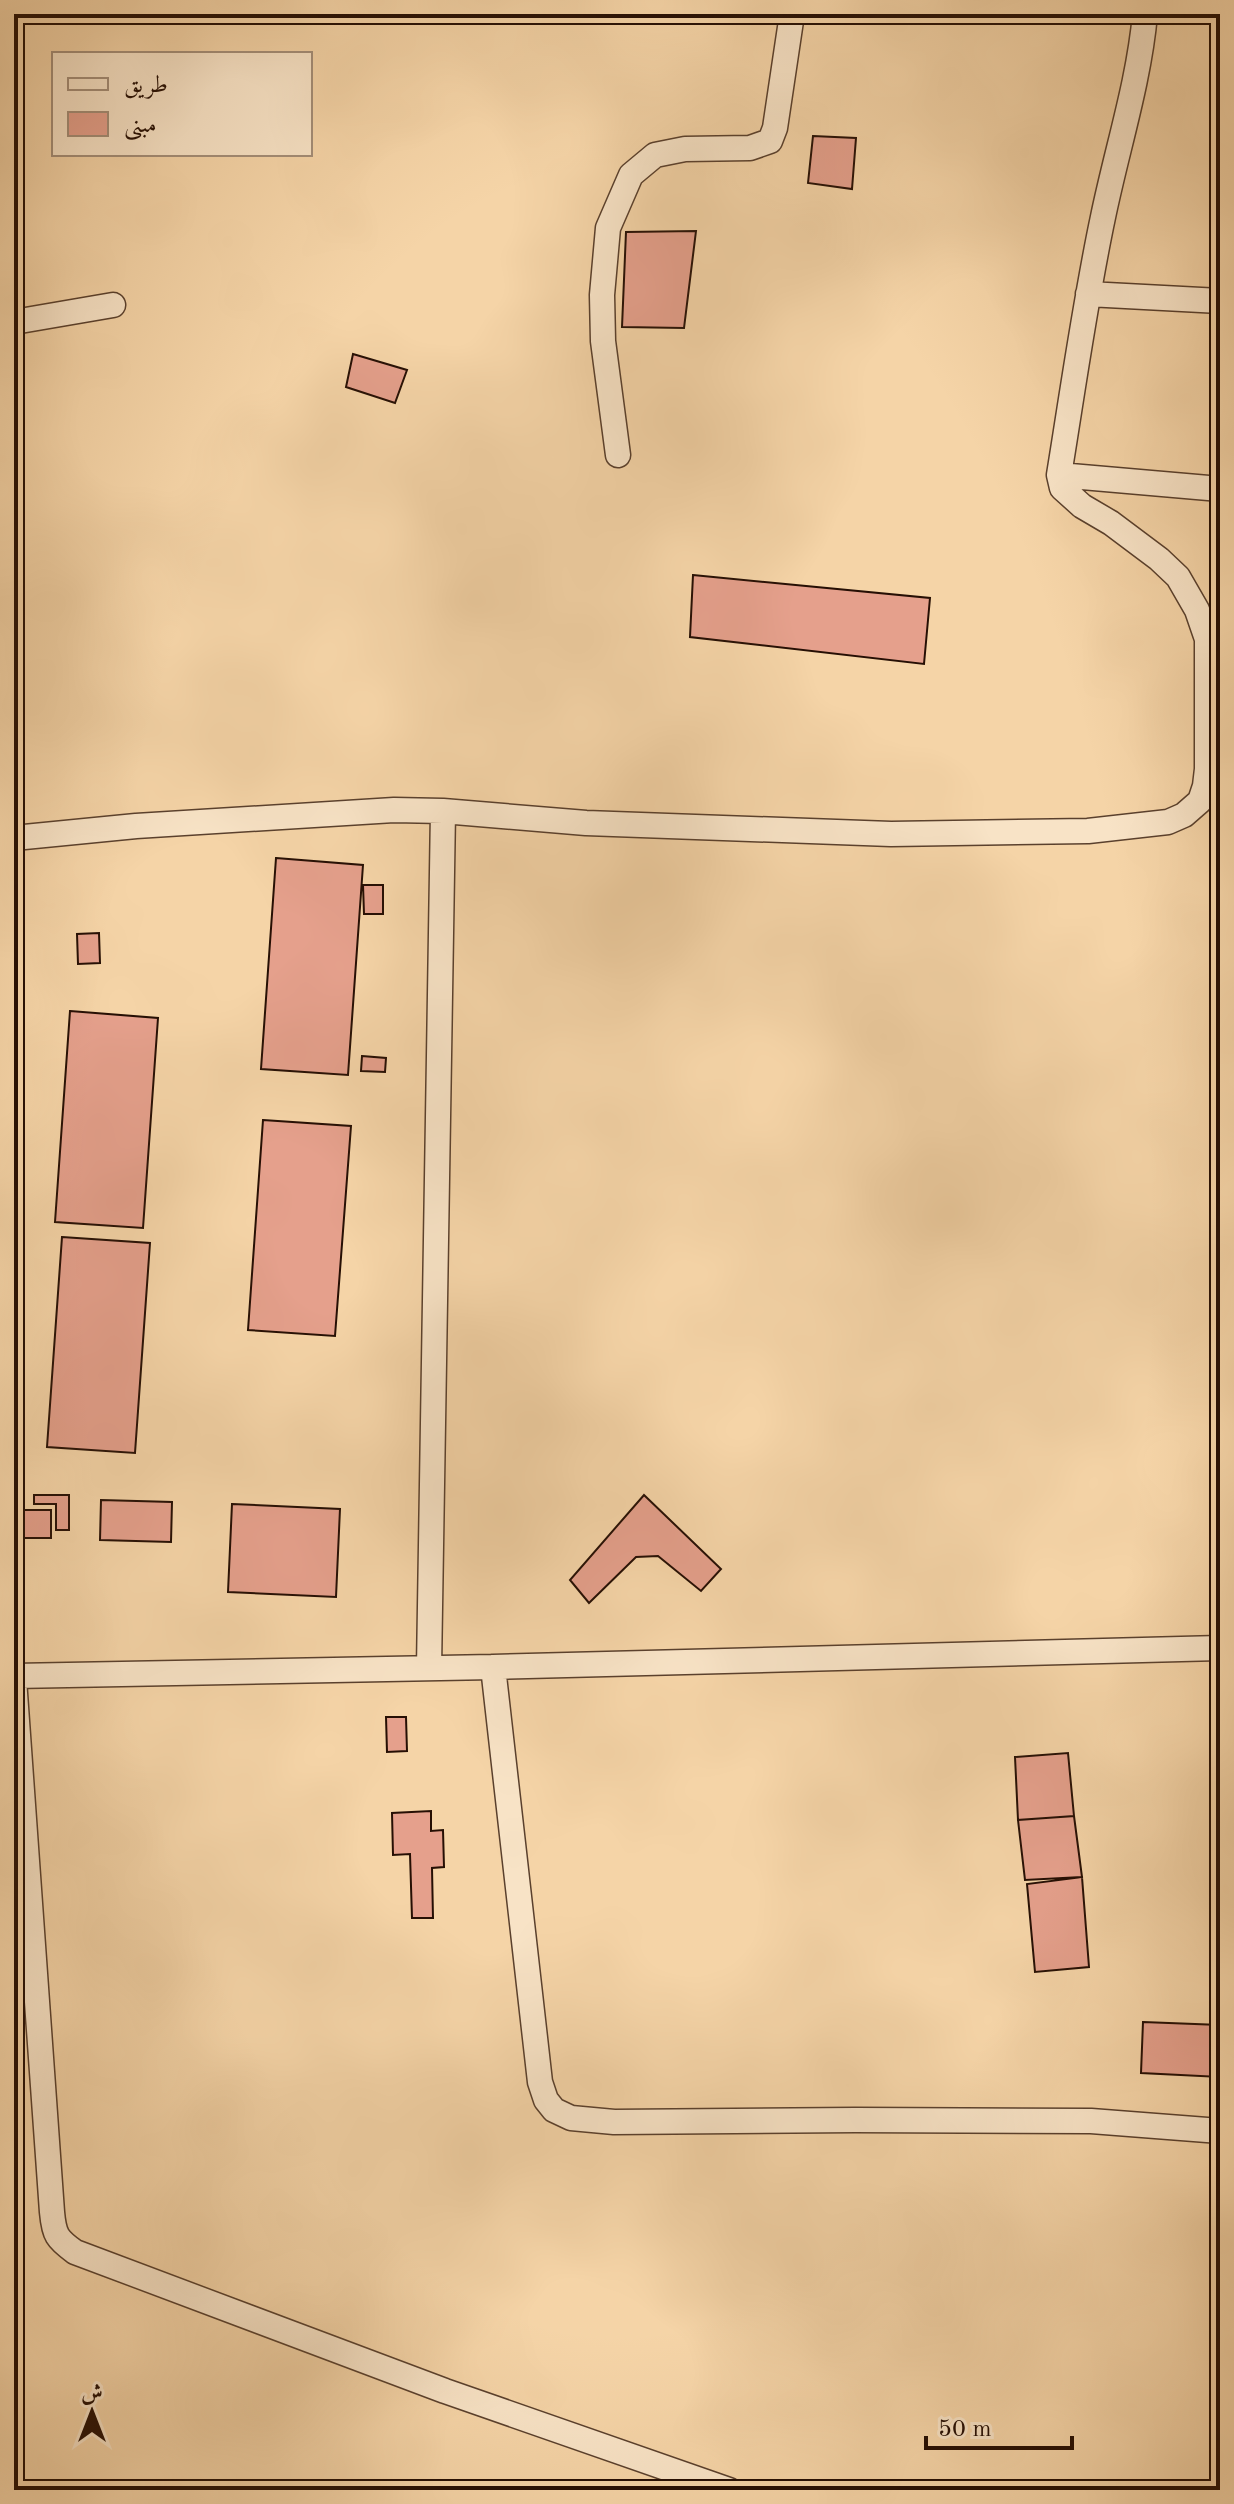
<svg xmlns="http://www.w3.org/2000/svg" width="1234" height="2504" font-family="'Old Standard TT',Amiri,serif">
	<rect width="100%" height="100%" fill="#f5d4a7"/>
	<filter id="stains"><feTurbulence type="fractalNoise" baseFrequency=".0025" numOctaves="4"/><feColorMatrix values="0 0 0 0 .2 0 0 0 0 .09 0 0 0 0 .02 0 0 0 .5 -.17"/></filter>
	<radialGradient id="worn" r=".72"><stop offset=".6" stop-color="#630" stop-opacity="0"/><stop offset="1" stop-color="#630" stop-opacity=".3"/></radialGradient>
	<!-- building -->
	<path fill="#e5a08c" stroke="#260f04" stroke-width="2" d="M813,136L856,138L852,189L808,183Z
		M696,231L684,328L622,327L626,232Z
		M353,354L407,370L395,403L346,387Z
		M693,575L930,598L924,664L690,637Z
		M276,858L363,865L348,1075L261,1069Z
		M363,885H383V914H364Z
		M99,933L100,963L78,964L77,934Z
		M70,1011L158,1018L143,1228L55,1222Z
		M362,1056L386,1058L385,1072L361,1071Z
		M263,1120L351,1126L335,1336L248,1330Z
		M62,1237L150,1243L135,1453L47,1447Z
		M34,1495H69V1530H56V1504H34Z
		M644,1495L721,1569L701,1591L658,1556L636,1557L589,1603L570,1580Z
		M101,1500L172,1502L171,1542L100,1540Z
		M232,1504L340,1509L336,1597L228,1592Z
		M21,1510H51V1538H21Z
		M386,1717H406L407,1751L387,1752Z
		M1068,1753L1074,1816L1018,1820L1015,1757Z
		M431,1811V1831L443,1830L444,1867L432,1868L433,1918H412L410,1854L393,1855L392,1813Z
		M1074,1816L1082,1877L1025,1880L1018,1820Z
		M1082,1877L1089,1967L1035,1972L1027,1884Z
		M1143,2022L1220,2025V2077L1141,2073Z"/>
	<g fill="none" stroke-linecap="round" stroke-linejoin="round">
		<!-- minor casing -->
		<g stroke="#5a402d" stroke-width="27">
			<path id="minor" d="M1088,294L1220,301
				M14,322L113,305
				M618,455L603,341L602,295L608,228L631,175L655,155L685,149L750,148L770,141L775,128L792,14
				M1059,475L1220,489
				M14,838L136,826L394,810L443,811L586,823L891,834L1088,831L1168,822L1184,815L1200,801L1205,786L1207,769V639L1197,610L1178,577L1159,559L1111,523L1082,506L1062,488L1059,475C1073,389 1085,302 1103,217C1117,149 1139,82 1145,14
				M493,1667L540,2082L546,2100L554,2110L571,2118L614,2122L855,2120L1091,2121L1220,2131
				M429,1668L443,811
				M14,1676L493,1667L1220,1648
				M14,1679L52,2212C54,2235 57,2239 75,2252L445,2391L729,2490"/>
		</g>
		<!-- minor -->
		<use href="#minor" stroke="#f8e3c6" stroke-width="24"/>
	</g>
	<!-- margin -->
	<rect width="1234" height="2504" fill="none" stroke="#f5d4a7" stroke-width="48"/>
	<rect x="16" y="16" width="1202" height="2472" fill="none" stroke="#260f04" stroke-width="4"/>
	<rect x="24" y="24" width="1186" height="2456" fill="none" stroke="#260f04" stroke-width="2"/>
	<!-- legend -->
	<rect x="52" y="52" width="260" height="104" fill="#f8e3c6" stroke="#a48e78" stroke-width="2"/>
	<rect x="68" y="78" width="40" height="12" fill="#f8e3c6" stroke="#a48e78" stroke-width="2"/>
	<text x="124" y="92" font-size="24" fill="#260f04">طريق</text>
	<rect x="68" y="112" width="40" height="24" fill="#e5a08c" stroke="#a48e78" stroke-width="2"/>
	<text x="124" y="132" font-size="24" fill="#260f04">مبنى</text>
	<!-- north arrow -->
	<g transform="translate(92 2412)" stroke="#f8e3c6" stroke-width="6" paint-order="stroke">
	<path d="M0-6L14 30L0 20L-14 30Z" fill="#260f04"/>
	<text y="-12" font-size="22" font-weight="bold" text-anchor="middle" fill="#260f04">ش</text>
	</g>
	<!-- scale -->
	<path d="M926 2436v12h146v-12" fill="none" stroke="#260f04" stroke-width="4"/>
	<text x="938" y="2436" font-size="24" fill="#260f04" stroke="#f8e3c6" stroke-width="6" paint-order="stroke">50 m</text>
	<rect width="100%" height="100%" filter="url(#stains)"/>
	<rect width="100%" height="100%" fill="url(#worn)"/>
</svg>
